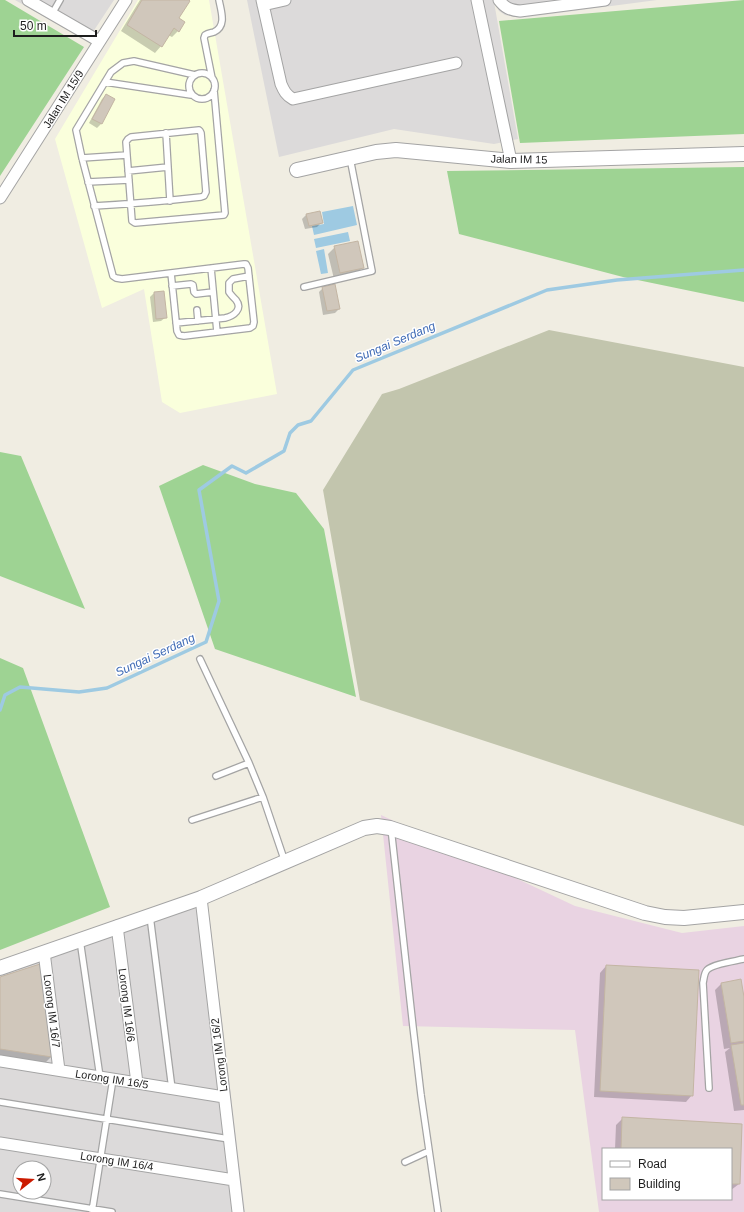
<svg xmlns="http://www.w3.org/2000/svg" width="744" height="1212" font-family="Arial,sans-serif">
	<rect width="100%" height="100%" fill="#f0ede2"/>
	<!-- residential -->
	<path fill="#dcdada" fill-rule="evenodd" d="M15,0H114L87,41Z
		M247,0H657L520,18L505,15L499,11L494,2L518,139L494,144L394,129L279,157Z
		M207,897L245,1212H0V960ZM20,1168H44V1192H20Z"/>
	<!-- industrial -->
	<path fill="#e9d3e2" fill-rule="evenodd" d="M381,815L575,906L682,933L744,926V1212H599L575,1030L403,1026ZM603,1149H731V1199H603Z"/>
	<!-- education -->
	<path fill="#faffdc" d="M138,0H209L277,394L180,413L162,402L144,289L102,308L55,139Z"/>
	<!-- construction -->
	<path fill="#c2c5ad" d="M549,330L744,367V826L360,700L323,490L382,394L399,389Z"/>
	<!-- forest -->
	<path fill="#9ed393" d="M0,0H5L84,47L0,176Z
		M744,0V134L520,143L499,21Z
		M744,167V302L623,277L459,234L447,171Z
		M0,452L21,456L85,609L0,576Z
		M203,465L255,484L296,493L324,529L356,697L215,649L159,486Z
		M0,658L23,668L110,907L0,950Z"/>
	<!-- water -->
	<path fill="#9ecae2" d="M353,206L357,225L314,235L312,226L324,224L322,212Z
		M348,232L350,241L316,248L314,239Z
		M324,249L328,273L321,274L316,251Z"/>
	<!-- shadow -->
	<path fill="#0003" d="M140,0H187L178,19V31L172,37L168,35L161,46L155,53L121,31Z
		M106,95L114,99L101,124L97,128L89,123L102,99Z
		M306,215L321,223L317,227L305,229L302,219Z
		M335,247L362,268L356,274L334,279L328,254Z
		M323,288L339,309L335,313L323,315L319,292Z
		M154,293L166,317L161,321L153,322L150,297Z
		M39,965L51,1057L43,1065L0,1059V978Z
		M606,966L692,1095L686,1102L594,1097L600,973Z
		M721,984L744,1003V1110L734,1111L725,1052L730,1048L724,1049L715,990Z
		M623,1118L741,1124L739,1184L731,1190V1149H615L616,1125Z"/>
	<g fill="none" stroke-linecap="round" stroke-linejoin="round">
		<!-- stream -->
		<path stroke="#9ecae2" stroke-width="3.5" d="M0,710L5,695L20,687L79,692L107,688L206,642L219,601L199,490L232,466L246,473L284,451L290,433L298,425L311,421L353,370L547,290L617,280L744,270"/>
	</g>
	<!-- building -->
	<path fill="#d0c7bb" stroke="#c3b5a3" d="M142,0H189L190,1L179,18L185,22L179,32L174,28L162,47L127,25Z
		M106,94L115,99L102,124L92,119Z
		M320,211L323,223L309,226L306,214Z
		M358,241L364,268L340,273L334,246Z
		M335,284L340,309L327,311L322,287Z
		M164,291L167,318L156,319L154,292Z
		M40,964L52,1057L0,1049V977Z
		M606,965L699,970L693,1096L600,1091Z
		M741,979L744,997V1041L731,1043L721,983Z
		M744,1043V1105H741L731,1045Z
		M622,1117L742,1124L740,1184H731V1149H621Z"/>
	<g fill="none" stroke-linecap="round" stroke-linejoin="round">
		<!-- service casing -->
		<g stroke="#a4a4a4" stroke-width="8">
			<path id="service" d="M52,14L60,0
				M189 86a13 13 0 1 1 26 0a13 13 0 1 1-26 0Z
				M212,78L204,38L205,35C208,33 211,33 214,32C227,26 221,11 219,0
				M105,82L191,95
				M166,133L170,201
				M82,158L127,155
				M128,171L168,167
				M88,182L129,180
				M94,206C130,204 166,201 201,197L204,196L206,192L201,133L200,131L199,130L131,137L128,139L126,142L132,221L135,223L224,215L225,213L214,90
				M211,268L217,332
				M171,273L177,331L179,335L184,336L250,328L253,326L254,322L248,268L246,264H244L122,279L116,278L113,276L82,158L76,130L111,72L123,63L134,61L195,75
				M172,286L191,284L193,285L194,292L196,294L213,292
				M304,287L372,271L350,158
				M197,310L198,321
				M176,323L225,318C234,316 243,309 236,300C233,297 231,295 229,292V283L233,279L249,276
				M200,659L249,763L263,797L285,862
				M216,776L249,763
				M192,820L263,797
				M391,828L413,1027L421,1095L438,1212
				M150,916L172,1089
				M80,940L100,1077
				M709,1088L703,983C704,979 704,973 707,970C712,964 736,961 744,959
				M0,1102L229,1139
				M405,1162L429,1151
				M0,1194L112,1212
				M92,1212L113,1079"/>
		</g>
		<!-- minor casing -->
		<g stroke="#a4a4a4" stroke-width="13">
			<path id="minor" d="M28,0L99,41
				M262,0L281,84C284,91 286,95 293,99L456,63
				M477,0L511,161
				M499,0C505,8 510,10 520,11L605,0
				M263,5L285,0
				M0,198L126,0
				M201,898L238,1212
				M117,926L137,1083
				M44,952L59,1070
				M0,1061L224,1097
				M0,1143L234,1180"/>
		</g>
		<!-- tertiary casing -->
		<g stroke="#a4a4a4" stroke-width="16">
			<path id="tertiary" d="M297,170L376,152L396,150L511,161L744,154
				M0,968L201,898L364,828L377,826L390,828L645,913L665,917L684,918L744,912"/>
		</g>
		<!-- service -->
		<use href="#service" stroke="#fff" stroke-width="5.5"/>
		<!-- minor -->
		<use href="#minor" stroke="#fff" stroke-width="11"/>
		<!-- tertiary -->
		<use href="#tertiary" stroke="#fff" stroke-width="14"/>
	</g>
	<g text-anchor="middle" stroke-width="3" stroke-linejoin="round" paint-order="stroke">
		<!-- street labels -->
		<g font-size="11" fill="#1d1d1d" stroke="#fff">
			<text transform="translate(63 99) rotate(-58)" y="4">Jalan IM 15/9</text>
			<text transform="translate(519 159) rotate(1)" y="4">Jalan IM 15</text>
			<text transform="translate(127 1005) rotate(83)" y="4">Lorong IM 16/6</text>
			<text transform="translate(52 1011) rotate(83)" y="4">Lorong IM 16/7</text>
			<text transform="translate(219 1055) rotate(-97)" y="4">Lorong IM 16/2</text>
			<text transform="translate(112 1079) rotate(9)" y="4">Lorong IM 16/5</text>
			<text transform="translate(117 1161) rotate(9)" y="4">Lorong IM 16/4</text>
		</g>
		<!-- water labels -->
		<g font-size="12" font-style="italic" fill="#416cb6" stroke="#fff">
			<text transform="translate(395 342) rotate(-23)" y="4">Sungai Serdang</text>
			<text transform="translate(155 655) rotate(-25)" y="4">Sungai Serdang</text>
		</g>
	</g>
	<!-- legend -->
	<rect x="602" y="1148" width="130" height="52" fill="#ffffff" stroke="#a5a5a5"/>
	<rect x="610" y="1161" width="20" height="6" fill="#ffffff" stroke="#a5a5a5"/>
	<text x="638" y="1168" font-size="12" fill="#1d1d1d">Road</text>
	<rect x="610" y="1178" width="20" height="12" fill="#d0c7bb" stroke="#a5a5a5"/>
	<text x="638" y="1188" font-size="12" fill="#1d1d1d">Building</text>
	<!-- north arrow -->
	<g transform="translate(32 1180) rotate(73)"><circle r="19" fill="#ffffff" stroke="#a5a5a5"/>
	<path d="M0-3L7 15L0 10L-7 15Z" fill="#cb1a00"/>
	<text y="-6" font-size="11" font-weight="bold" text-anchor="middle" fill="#1d1d1d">N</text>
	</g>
	<!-- scale -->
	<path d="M14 30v6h82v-6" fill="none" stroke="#1d1d1d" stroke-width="2"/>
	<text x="20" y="30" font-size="12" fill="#1d1d1d" stroke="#ffffff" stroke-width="3" paint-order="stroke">50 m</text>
</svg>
